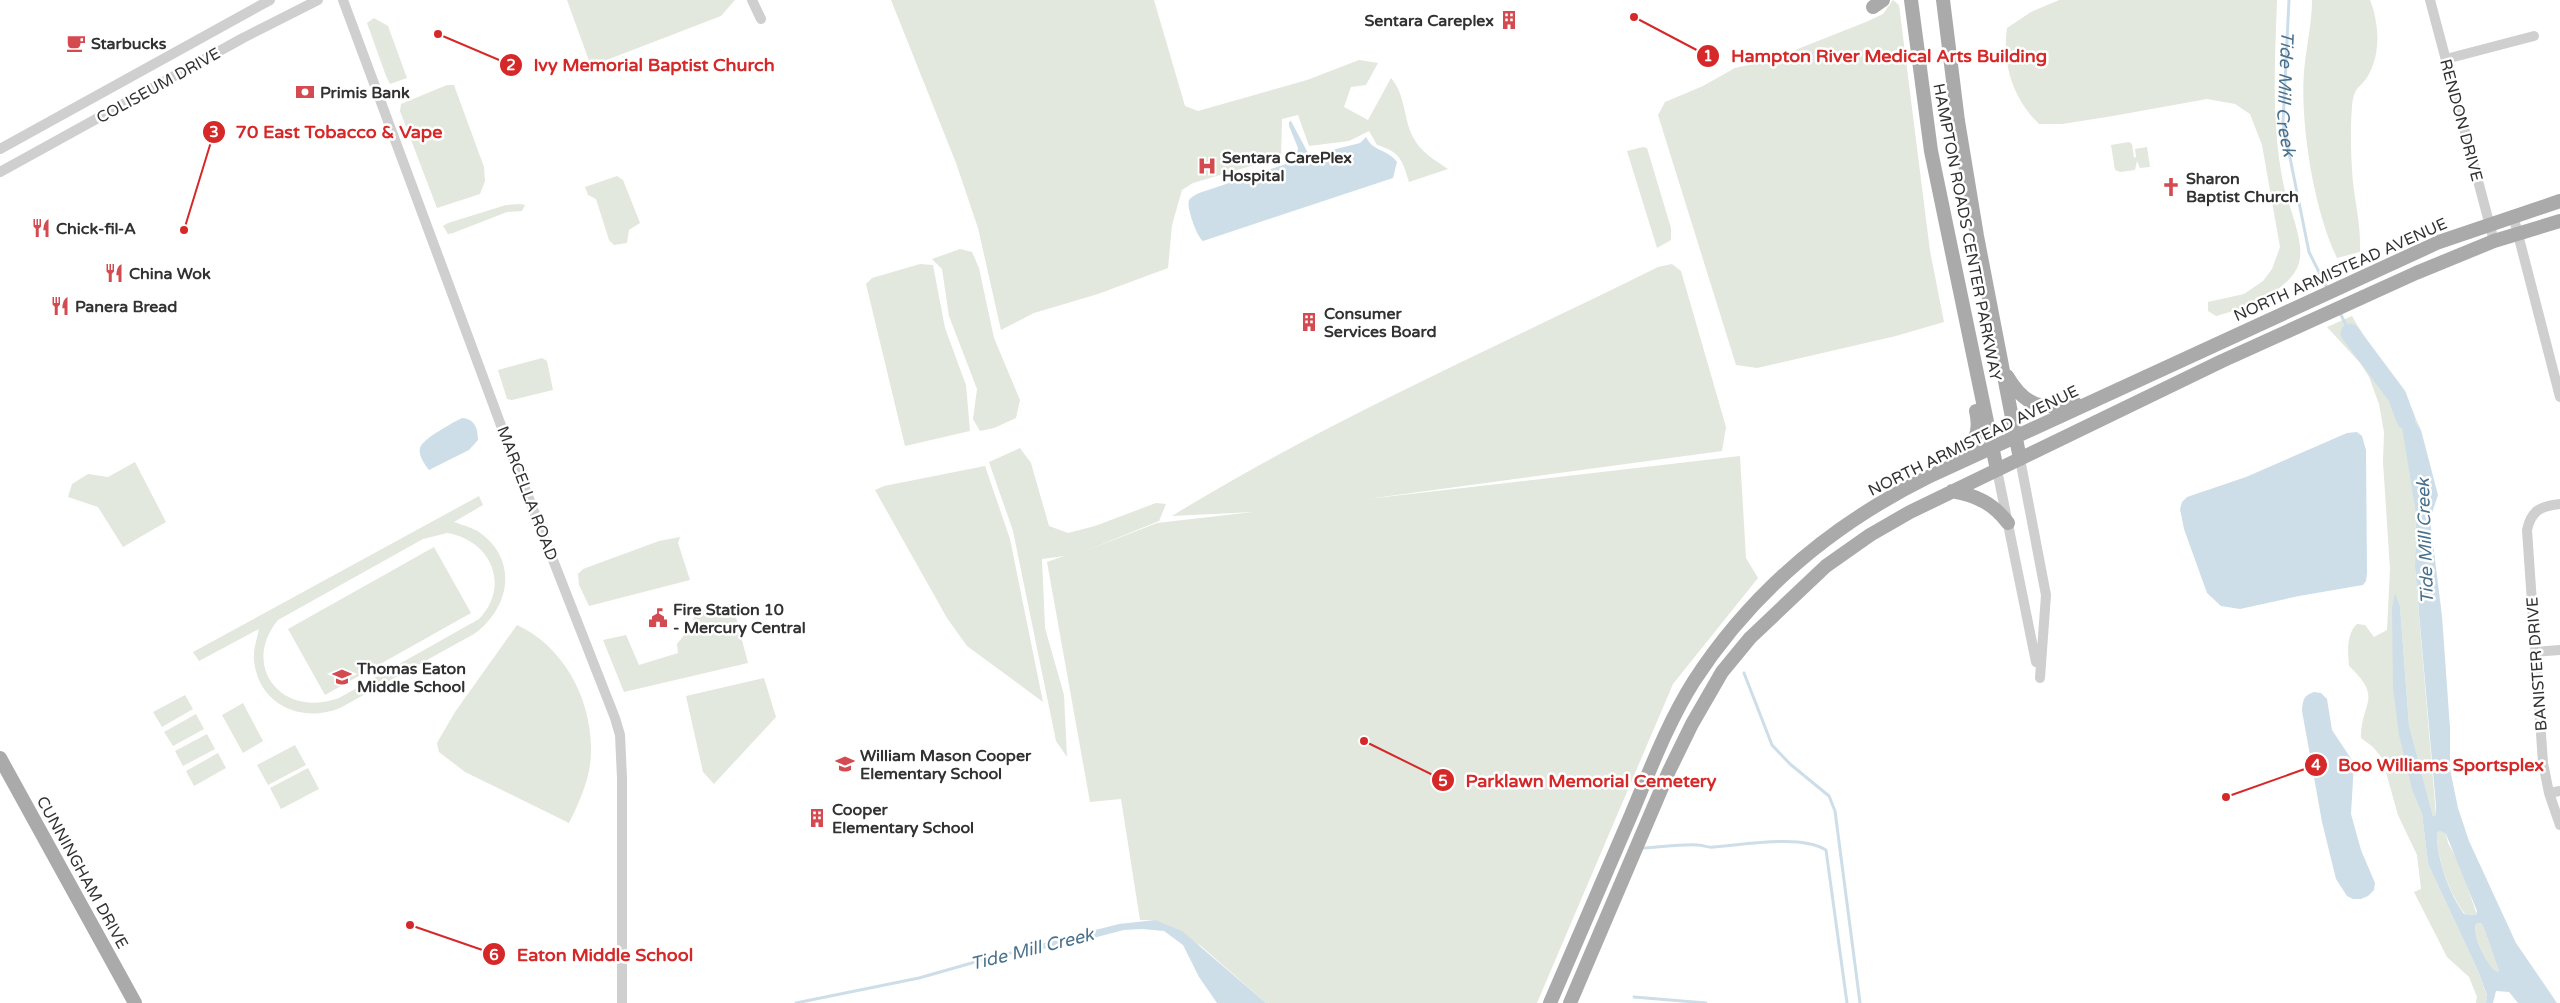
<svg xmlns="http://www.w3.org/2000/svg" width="2560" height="1003" font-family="'Varela Round',sans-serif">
	<rect width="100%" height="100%" fill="#fff"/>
	<!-- green -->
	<path fill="#e2e8dd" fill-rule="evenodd" d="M567,0H735L721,16L591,66Z
		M891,0H1154L1185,106L1198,111L1307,80L1359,60L1378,63L1366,85L1351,87L1344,107L1368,120L1391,78C1406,95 1403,118 1413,137C1420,152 1435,160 1448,169L1409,182C1402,159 1400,152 1377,145L1369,131L1349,141L1309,146L1298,115L1282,119L1281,157L1193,183L1182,190L1172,225L1168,268L1098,294L1034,313L1001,330L978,228L956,163Z
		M1893,0L1899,5L1930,251L1944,322L1896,336L1757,368L1736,365L1658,115L1665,102L1703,86L1735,68L1770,60L1866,22L1883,14Z
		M2059,0H2277C2275,61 2271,121 2283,182C2287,205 2307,243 2298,266C2288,292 2240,310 2216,316L2208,311V302L2244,294L2263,281L2272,269L2280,247L2262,145L2250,114L2235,104L2207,99L2113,116L2062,124H2039C2013,99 2002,64 2007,28L2031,12Z
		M2312,0H2370C2379,23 2381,52 2369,74C2361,89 2354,84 2352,107C2350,131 2351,159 2353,183C2356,207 2361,228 2360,252L2337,258C2314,211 2300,124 2304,72C2306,48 2312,24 2312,0Z
		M374,18L388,26L407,78L390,84L386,76L367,23Z
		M447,85H454L484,167L485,181L480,194L437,208L400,111L401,104Z
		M2129,142L2132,144L2134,158L2136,157L2135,149L2147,147L2150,167L2140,168L2137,161L2135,170L2120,172L2115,170L2111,145Z
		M1643,147L1647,148L1671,228V240L1657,248L1627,151Z
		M617,176L623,180L640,223L629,230L627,243L614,245L609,240L596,199L588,195L585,187Z
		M520,204L525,205L522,211L507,212L453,233L448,234L443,226L448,223L506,205Z
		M960,249L972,252L979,268L994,338L1020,400L1016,418L994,428L980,431L973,419L977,389L949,316L942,269L932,259Z
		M920,264L933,265L945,328L966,385L970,431L905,446L866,284L872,278Z
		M1672,264L1681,271L1726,427L1722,451L1367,499L1740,456L1746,558L1758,578L1673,684L1537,1003H1266L1201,946L1155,920H1140L1121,799L1090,802L1047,562L1064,556L1042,559L1045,628L1064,695L1067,757L1056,741L1013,531L989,462L1020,448L1031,463L1049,526L1068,533L1095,526L1156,503L1166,504L1159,521L1085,551L1157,523L1253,512L1172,516C1326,421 1495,348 1658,267Z
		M2352,316C2374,355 2404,388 2421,430L2398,398L2416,515L2415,568L2436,815L2433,816L2409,725L2400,606L2395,594L2413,793L2422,814L2428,864L2478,971L2487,996L2486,1003H2476L2477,997L2469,977L2447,957L2414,892L2421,889L2417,855L2398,815L2382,758L2373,747L2361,738C2361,701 2384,699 2349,666C2348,652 2346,634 2357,624L2365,625L2374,637L2387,630L2390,569L2383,462L2384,432L2379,404L2369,377L2361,364L2327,327Z
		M542,358L547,361L553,390L512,400L507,399L498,370Z
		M135,462L166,522L123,547L98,507L68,497L72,484L88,474L108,477Z
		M985,466L1010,539L1043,702L967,646L947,618L875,490L884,486Z
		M479,496L483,505L454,522C462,525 471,527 479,532C519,560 510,608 474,634L340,708C301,724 258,704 254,660C253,649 257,639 259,629L199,661L193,652ZM447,533C491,540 511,586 479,619L339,698C282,719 240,666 278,620L423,539Z
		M680,537L678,543L690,580L589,606L579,585L578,574L583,569L659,541Z
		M434,547L471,613L325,695L288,629Z
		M730,604L733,606L748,663L624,692L603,640L626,635L639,665L678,653L677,644L685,634L694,632L693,620L696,612Z
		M517,625C568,648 597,710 590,765C587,785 578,805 569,823L465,772L439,752L437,743L455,712Z
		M764,678L776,717L714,784L703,772L686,696Z
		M185,695L193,709L162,727L153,712Z
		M243,703L263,741L243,753L222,715Z
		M196,714L204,729L173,746L164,732Z
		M207,734L215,749L183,766L175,751Z
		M295,745L306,765L268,785L257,765Z
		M218,753L226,768L194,786L186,771Z
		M308,768L319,789L281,809L270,788Z
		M2440,831L2446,834L2448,843L2460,865L2477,915L2465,914C2450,895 2436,856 2437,833Z
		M2479,923L2482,924C2489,940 2493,956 2499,971L2497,973C2487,966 2472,935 2476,924Z"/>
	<!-- water -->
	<path fill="#cedee8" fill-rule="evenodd" d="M1291,121L1308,153L1312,155L1360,143L1366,137C1373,152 1388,149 1397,162L1393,178L1203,241C1197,237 1186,207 1189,200C1191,197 1195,195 1199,193L1295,161L1298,148L1289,126V122Z
		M2397,396L2421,430L2438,495L2430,519L2442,616L2450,728V769L2458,808L2469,841L2516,943L2557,1003H2518L2509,992L2496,991L2493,1003H2486L2487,995L2478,971L2428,864L2422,814L2413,793L2399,735L2393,688L2392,608L2395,593L2400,606L2409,725L2433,816L2436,815V806L2415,568L2416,515ZM2440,831L2446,834L2477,911L2476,915L2464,914C2450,895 2436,857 2437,833ZM2479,923L2482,924C2489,940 2493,956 2499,971L2497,972C2487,966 2472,935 2476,924Z
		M462,418C475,419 478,429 478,440L469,450L429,470C425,465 418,455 420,448C422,439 454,422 462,418Z
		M2357,432L2362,436L2366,450L2367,573L2366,581L2363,585L2299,596L2240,609L2221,606L2207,593L2184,529L2180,509L2182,502L2187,497L2246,477L2347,433Z
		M2314,692L2321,693L2327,699L2332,730L2354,763L2351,814L2361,850L2375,883L2374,890L2368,896L2361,899H2353L2347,896L2336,879L2322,822L2302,711C2303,700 2303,696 2314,692Z
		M1155,920L1182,931L1266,1003H1217L1199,977L1183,945L1164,931L1142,929L1124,930L1055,948L1036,945L1119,924Z"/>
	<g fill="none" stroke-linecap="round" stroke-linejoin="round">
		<!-- stream -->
		<g stroke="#cedee8" stroke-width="3">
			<path id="s1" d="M2289,0L2283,123L2309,252L2328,290"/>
			<path d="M2339,311L2350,333"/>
			<path d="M1744,673L1772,745L1790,764L1829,796L1835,811L1860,1003"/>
			<path d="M1644,848C1662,847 1681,844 1698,845C1703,845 1708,848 1713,847C1743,845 1801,834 1826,850L1847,1003"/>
			<path d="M1634,997L1706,1003"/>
			<path d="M796,1003L919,978L1000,955L1051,946"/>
		</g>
		<!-- river -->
		<path stroke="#cedee8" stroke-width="19" d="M2350,333L2397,396L2406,420"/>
		<!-- minor -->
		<path stroke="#cfcfcf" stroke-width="10" d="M343,0L515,463L615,718L620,735L622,778V1003
			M752,0L761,19
			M2430,0L2494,241
			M2446,59L2534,36
			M0,149L270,0
			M0,172L243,38L318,0
			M2513,215L2560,397
			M2020,459L2046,595L2040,678
			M1997,470L2036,662
			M2560,504C2540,506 2531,511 2527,530L2543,763L2549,793L2560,825
			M2535,652L2560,650
			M2549,793L2560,791"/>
		<!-- major -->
		<path stroke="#aaa" stroke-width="14" d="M1911,0L1931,151L1997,470
			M1943,0L1958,121L1977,236L2020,459
			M1873,7L1883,0
			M2007,376C2025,407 2042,410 2075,403
			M1956,456C1975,448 1981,432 1976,411
			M1952,491C1975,495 1993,503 2008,523
			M0,758L135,1003
			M1550,1003C1577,940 1604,877 1631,815C1650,770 1668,722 1694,681C1752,592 1833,524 1928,477L2439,242L2560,201
			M1570,1003L1669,771L1692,724L1722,672L1750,638L1826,566L1870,535L1910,512L2222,361L2416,273L2494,241L2560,221"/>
	</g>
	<!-- icons -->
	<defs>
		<g id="building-bare" transform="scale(1.5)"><path d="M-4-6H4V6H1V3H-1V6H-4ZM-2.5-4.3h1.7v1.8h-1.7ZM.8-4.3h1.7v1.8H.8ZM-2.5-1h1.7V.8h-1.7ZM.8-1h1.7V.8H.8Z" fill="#d44a51" stroke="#fff" stroke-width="2.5" paint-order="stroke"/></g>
		<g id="cafe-bare" transform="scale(1.5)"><path d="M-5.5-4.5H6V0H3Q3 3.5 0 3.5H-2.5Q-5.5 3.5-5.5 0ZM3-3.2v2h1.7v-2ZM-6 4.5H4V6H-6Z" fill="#d44a51" stroke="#fff" stroke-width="2.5" paint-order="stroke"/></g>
		<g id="bank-bare" transform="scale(1.5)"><path d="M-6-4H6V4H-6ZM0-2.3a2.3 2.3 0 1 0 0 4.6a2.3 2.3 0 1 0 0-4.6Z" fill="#d44a51" stroke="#fff" stroke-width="2.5" paint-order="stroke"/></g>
		<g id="hospital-bare" transform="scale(1.5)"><path d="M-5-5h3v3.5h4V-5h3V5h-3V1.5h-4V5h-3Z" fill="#d44a51" stroke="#fff" stroke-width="2.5" paint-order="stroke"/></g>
		<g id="church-bare" transform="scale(1.5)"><path d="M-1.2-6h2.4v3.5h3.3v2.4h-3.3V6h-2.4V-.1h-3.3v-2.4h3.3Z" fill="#d44a51" stroke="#fff" stroke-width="2.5" paint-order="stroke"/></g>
		<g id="restaurant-bare" transform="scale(1.5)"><path d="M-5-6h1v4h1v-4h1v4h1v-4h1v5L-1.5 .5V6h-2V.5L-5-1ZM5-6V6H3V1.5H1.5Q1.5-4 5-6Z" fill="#d44a51" stroke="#fff" stroke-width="2.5" paint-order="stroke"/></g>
		<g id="civic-bare" transform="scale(1.5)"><path d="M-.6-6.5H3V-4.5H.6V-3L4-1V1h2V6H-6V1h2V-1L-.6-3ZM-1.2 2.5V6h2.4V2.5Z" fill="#d44a51" stroke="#fff" stroke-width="2.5" paint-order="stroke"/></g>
		<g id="school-bare" transform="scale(1.5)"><path d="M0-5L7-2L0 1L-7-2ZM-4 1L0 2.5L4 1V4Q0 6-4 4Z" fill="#d44a51" stroke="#fff" stroke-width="2.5" paint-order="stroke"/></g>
	</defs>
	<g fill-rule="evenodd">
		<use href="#building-bare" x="1509" y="20"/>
		<use href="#cafe-bare" x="76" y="43"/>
		<use href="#bank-bare" x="305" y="92"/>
		<use href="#hospital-bare" x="1207" y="166"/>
		<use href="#church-bare" x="2171" y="187"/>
		<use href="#restaurant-bare" x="41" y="228"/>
		<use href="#restaurant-bare" x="114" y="273"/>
		<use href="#restaurant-bare" x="60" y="306"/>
		<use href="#building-bare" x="1309" y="322"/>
		<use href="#civic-bare" x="658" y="618"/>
		<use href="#school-bare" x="342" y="677"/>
		<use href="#school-bare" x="845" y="764"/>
		<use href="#building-bare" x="817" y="818"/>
	</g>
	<g text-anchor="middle" stroke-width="5" stroke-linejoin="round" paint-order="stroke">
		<!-- poi labels -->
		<g font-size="16" font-weight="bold" fill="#323232" stroke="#fff" text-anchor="start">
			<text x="1494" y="26" text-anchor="end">Sentara Careplex</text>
			<text x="91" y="49">Starbucks</text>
			<text x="320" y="98">Primis Bank</text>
			<text x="1222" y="163">Sentara CarePlex<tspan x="1222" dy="18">Hospital</tspan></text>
			<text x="2186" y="184">Sharon<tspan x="2186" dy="18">Baptist Church</tspan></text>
			<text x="56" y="234">Chick-fil-A</text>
			<text x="129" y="279">China Wok</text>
			<text x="75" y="312">Panera Bread</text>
			<text x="1324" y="319">Consumer<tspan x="1324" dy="18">Services Board</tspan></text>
			<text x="673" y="615">Fire Station 10<tspan x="673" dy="18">- Mercury Central</tspan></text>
			<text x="357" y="674">Thomas Eaton<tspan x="357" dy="18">Middle School</tspan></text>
			<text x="860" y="761">William Mason Cooper<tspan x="860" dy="18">Elementary School</tspan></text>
			<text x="832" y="815">Cooper<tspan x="832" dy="18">Elementary School</tspan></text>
		</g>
		<!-- street labels -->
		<g font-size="16" fill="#323232" stroke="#fff">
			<text transform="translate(158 85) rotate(-29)" y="6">COLISEUM DRIVE</text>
			<text transform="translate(2462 120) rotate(75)" y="6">RENDON DRIVE</text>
			<text transform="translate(1968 232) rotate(79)" y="6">HAMPTON ROADS CENTER PARKWAY</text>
			<text transform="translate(2340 269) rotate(-24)" y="6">NORTH ARMISTEAD AVENUE</text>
			<text transform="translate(1973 440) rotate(-26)" y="6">NORTH ARMISTEAD AVENUE</text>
			<text transform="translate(528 493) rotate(69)" y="6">MARCELLA ROAD</text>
			<text transform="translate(2536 664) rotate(-94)" y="6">BANISTER DRIVE</text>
			<text transform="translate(83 872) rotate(61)" y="6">CUNNINGHAM DRIVE</text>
		</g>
		<!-- water labels -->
		<g font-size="18" font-style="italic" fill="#48718d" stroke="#fff">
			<text dy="6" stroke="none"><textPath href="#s1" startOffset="94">Tide Mill Creek</textPath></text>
			<text transform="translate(2425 541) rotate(-92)" y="6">Tide Mill Creek</text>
			<text transform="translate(1032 949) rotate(-14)" y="6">Tide Mill Creek</text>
		</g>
	</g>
	<!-- callouts -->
	<path fill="none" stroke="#d62828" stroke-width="2" d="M1634 17L1708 56M438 34L511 65M184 230L214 132M2226 797L2316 765M1364 741L1443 780M410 925L494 954"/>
	<g fill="#d62828" stroke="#fff" stroke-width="2">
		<circle cx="1634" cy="17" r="5"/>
		<circle cx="438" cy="34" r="5"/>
		<circle cx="184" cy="230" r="5"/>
		<circle cx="2226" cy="797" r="5"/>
		<circle cx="1364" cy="741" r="5"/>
		<circle cx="410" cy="925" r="5"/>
		<circle cx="1708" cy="56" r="12"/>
		<circle cx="511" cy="65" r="12"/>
		<circle cx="214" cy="132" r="12"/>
		<circle cx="2316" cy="765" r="12"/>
		<circle cx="1443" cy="780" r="12"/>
		<circle cx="494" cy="954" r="12"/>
	</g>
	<g font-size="15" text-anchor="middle" font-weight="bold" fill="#fff">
		<text x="1708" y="61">1</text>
		<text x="511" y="70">2</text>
		<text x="214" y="137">3</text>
		<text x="2316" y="770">4</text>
		<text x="1443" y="786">5</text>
		<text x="494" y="960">6</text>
	</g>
	<g font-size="18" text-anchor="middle" font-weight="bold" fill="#d62828" stroke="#fff" stroke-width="5" stroke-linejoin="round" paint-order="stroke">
		<text x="1889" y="62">Hampton River Medical Arts Building</text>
		<text x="654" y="71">Ivy Memorial Baptist Church</text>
		<text x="339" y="138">70 East Tobacco &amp; Vape</text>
		<text x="2441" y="771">Boo Williams Sportsplex</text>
		<text x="1591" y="787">Parklawn Memorial Cemetery</text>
		<text x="605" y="961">Eaton Middle School</text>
	</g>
</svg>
